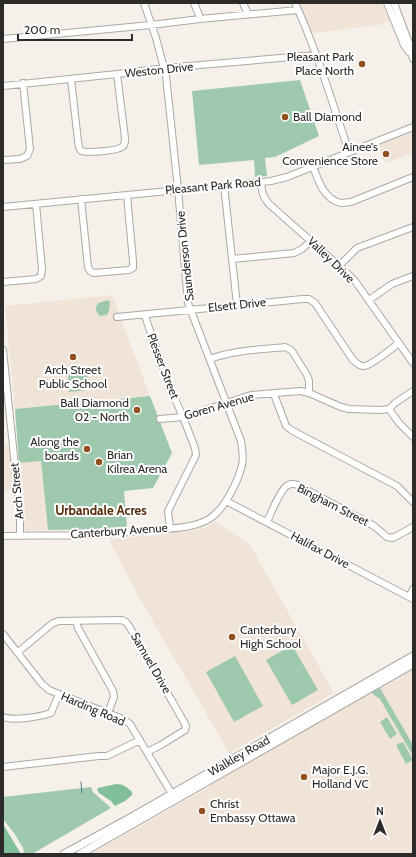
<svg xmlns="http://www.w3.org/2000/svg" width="416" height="857" font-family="Cabin,sans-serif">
	<rect width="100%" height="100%" fill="#f6f0ea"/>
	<!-- built -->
	<path fill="#f0e4d9" d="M299,3H382L391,21L379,25L312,33Z
		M413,132V153L385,163L378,145Z
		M112,295L150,396L15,409L5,306Z
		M3,445H10L14,489L3,490Z
		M41,461L48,530L25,531L19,463Z
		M215,521L250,545L334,693L229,753L139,597L109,540L199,530L209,526Z
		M413,668V854H91L209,787L214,782L333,713L375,689L385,686L403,676Z"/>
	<!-- green -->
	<path fill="#9ec9af" d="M300,80L319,136L275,157L265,158L267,176L255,177L254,160L199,165L192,91Z
		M108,300L110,302L109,311L107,315L100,316C95,312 95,308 98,303Z
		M80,371H85C89,376 90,384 87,390L69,392L68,372Z
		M150,396L172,453L153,488L124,491L127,527L106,529L48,530L41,461L19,463L15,409Z
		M292,645L318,690L292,705L266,660Z
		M235,656L263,706L234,722L206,672Z
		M380,688L413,745V756L380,699L374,695L372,692Z
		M387,717L397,734L390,739L380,722Z
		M403,742L413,760L406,764L396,745Z
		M91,787L93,792L111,808L32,854L24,853L23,848L14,833L3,819V797Z"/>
	<!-- forest -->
	<path fill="#80bf99" d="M116,784C123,784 127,787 132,792V795L125,801L115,806L111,801L99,793L97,789L98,788Z
		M3,824L21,854H3Z"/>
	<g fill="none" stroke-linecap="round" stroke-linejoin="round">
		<!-- stream -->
		<path stroke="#468288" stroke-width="1" d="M81,782L82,793"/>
		<!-- minor casing -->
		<g stroke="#aea8a2" stroke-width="8">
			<path id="minor" d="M194,3L199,15L200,19
				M243,3L248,14
				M295,3C317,51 332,102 349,152
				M387,3L404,45L409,52
				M394,3L409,43L413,59
				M3,39L151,25L200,19L298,10
				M71,79L78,141L79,147L81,151C87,153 117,151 122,147C125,145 125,142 125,138L117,74
				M3,86L117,74L165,68L316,55
				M3,160L20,159L27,156L30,149L23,83
				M313,166C318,180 324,200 341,203C344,203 348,202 351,202L413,177
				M261,182C262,192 262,196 269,204L348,274L355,281L413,363
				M224,185L237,305
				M81,199L88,267L90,271L94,273L129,270L133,268V261L127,195
				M3,207L271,181L287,177L413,127
				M232,259L294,253L302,249L311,241
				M339,266L357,248L413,227
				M3,282L36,279L41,276L42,269L36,204
				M369,300L392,284L413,276
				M145,315L147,322L169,385L183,417L195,448L196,455L168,511L170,528
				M117,317L303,299H309L315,303L353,360C356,362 359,367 364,366C371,366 392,348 399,343
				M3,350L20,514V536
				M210,359C234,350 259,350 285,347L289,349L292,351L307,375L309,381V393
				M274,394L286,426L291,430L397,486L413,502
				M389,409L399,423L413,437
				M160,419L183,417L251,395L300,391L309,393L341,407L349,409L380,410L389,409L395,403L413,391
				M226,501L413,599
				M267,522C271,513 281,488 288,485C292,483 295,484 298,485L374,526L387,537L393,538L413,527
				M3,536C30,535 58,536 85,535C109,534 132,532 155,530C173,528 194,528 209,519C224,510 238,482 242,465C244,458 242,449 241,441L188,303L178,189L166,76L156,38L144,3
				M409,597L413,589
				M76,621L78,628L113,691L114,697L108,713
				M3,634L42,684L49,690L123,719L130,724L172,794
				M18,652L53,623L59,621L122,620L126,622L129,626L184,722L186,726L185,730L161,745L147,752
				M3,717C14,721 39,717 51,713L59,694
				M3,767L99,756H107L140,740"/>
		</g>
		<!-- major casing -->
		<g stroke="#aea8a2" stroke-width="9">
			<path id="major" d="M64,854L130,818L413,656
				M80,854L413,664"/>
		</g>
		<!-- minor -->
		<use href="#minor" stroke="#fff" stroke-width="6"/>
		<!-- major -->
		<use href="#major" stroke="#fff" stroke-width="7"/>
	</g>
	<!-- markers -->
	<g fill="#92501e" stroke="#fff" stroke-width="1.5">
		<circle cx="362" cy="64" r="4"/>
		<circle cx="285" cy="117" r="4"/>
		<circle cx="386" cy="154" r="4"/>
		<circle cx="73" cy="357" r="4"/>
		<circle cx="137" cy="410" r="4"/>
		<circle cx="87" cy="449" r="4"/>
		<circle cx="99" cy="462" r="4"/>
		<circle cx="232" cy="637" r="4"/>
		<circle cx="304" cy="777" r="4"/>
		<circle cx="202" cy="811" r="4"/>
	</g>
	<g text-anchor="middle" stroke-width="4" stroke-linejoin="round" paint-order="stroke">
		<!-- poi labels -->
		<g font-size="12" fill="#2d2b29" stroke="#fff" text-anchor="start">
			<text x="354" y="61" text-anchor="end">Pleasant Park<tspan x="354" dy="14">Place North</tspan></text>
			<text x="293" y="121">Ball Diamond</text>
			<text x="378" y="151" text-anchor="end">Ainee's<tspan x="378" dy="14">Convenience Store</tspan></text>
			<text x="73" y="374" text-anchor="middle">Arch Street<tspan x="73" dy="14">Public School</tspan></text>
			<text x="129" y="407" text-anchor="end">Ball Diamond<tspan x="129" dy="14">02 - North</tspan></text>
			<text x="79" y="446" text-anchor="end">Along the<tspan x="79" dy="14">boards</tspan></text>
			<text x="107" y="459">Brian<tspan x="107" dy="14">Kilrea Arena</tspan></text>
			<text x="240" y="634">Canterbury<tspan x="240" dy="14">High School</tspan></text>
			<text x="312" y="774">Major E.J.G.<tspan x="312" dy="14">Holland VC</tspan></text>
			<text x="210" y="808">Christ<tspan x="210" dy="14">Embassy Ottawa</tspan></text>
		</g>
		<!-- street labels -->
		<g font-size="12" fill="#2d2b29" stroke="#fff">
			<text transform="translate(159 70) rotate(-6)" y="4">Weston Drive</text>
			<text transform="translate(213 186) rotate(-5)" y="4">Pleasant Park Road</text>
			<text transform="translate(185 256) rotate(-96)" y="4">Saunderson Drive</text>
			<text transform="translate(331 260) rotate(44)" y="4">Valley Drive</text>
			<text transform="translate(237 305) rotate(-6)" y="4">Elsett Drive</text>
			<text transform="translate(163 366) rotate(69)" y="4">Plesser Street</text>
			<text transform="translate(219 406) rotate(-16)" y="4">Goren Avenue</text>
			<text transform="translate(17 491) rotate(-95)" y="4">Arch Street</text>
			<text transform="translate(333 505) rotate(27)" y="4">Bingham Street</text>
			<text transform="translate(119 531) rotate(-4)" y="4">Canterbury Avenue</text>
			<text transform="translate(320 550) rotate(28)" y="4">Halifax Drive</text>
			<text transform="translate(151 663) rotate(60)" y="4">Samuel Drive</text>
			<text transform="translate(93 709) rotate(23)" y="4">Harding Road</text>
			<text transform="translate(239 756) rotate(-30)" y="4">Walkley Road</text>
		</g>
		<!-- neighbourhood labels -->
		<g font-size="13" font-weight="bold" fill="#592d09" stroke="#fff">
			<text x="101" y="515">Urbandale Acres</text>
		</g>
	</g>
	<!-- border -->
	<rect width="416" height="857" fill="none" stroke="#2d2b29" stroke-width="8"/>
	<!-- north arrow -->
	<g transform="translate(380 821)" stroke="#ffffff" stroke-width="3" paint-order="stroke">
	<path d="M0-3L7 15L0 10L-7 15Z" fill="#2d2b29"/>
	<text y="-6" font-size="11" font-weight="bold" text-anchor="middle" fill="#2d2b29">N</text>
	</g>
	<!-- scale -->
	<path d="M18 34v6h114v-6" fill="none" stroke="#2d2b29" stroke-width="2"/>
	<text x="24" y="34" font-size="12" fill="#2d2b29" stroke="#ffffff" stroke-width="3" paint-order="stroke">200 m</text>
</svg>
